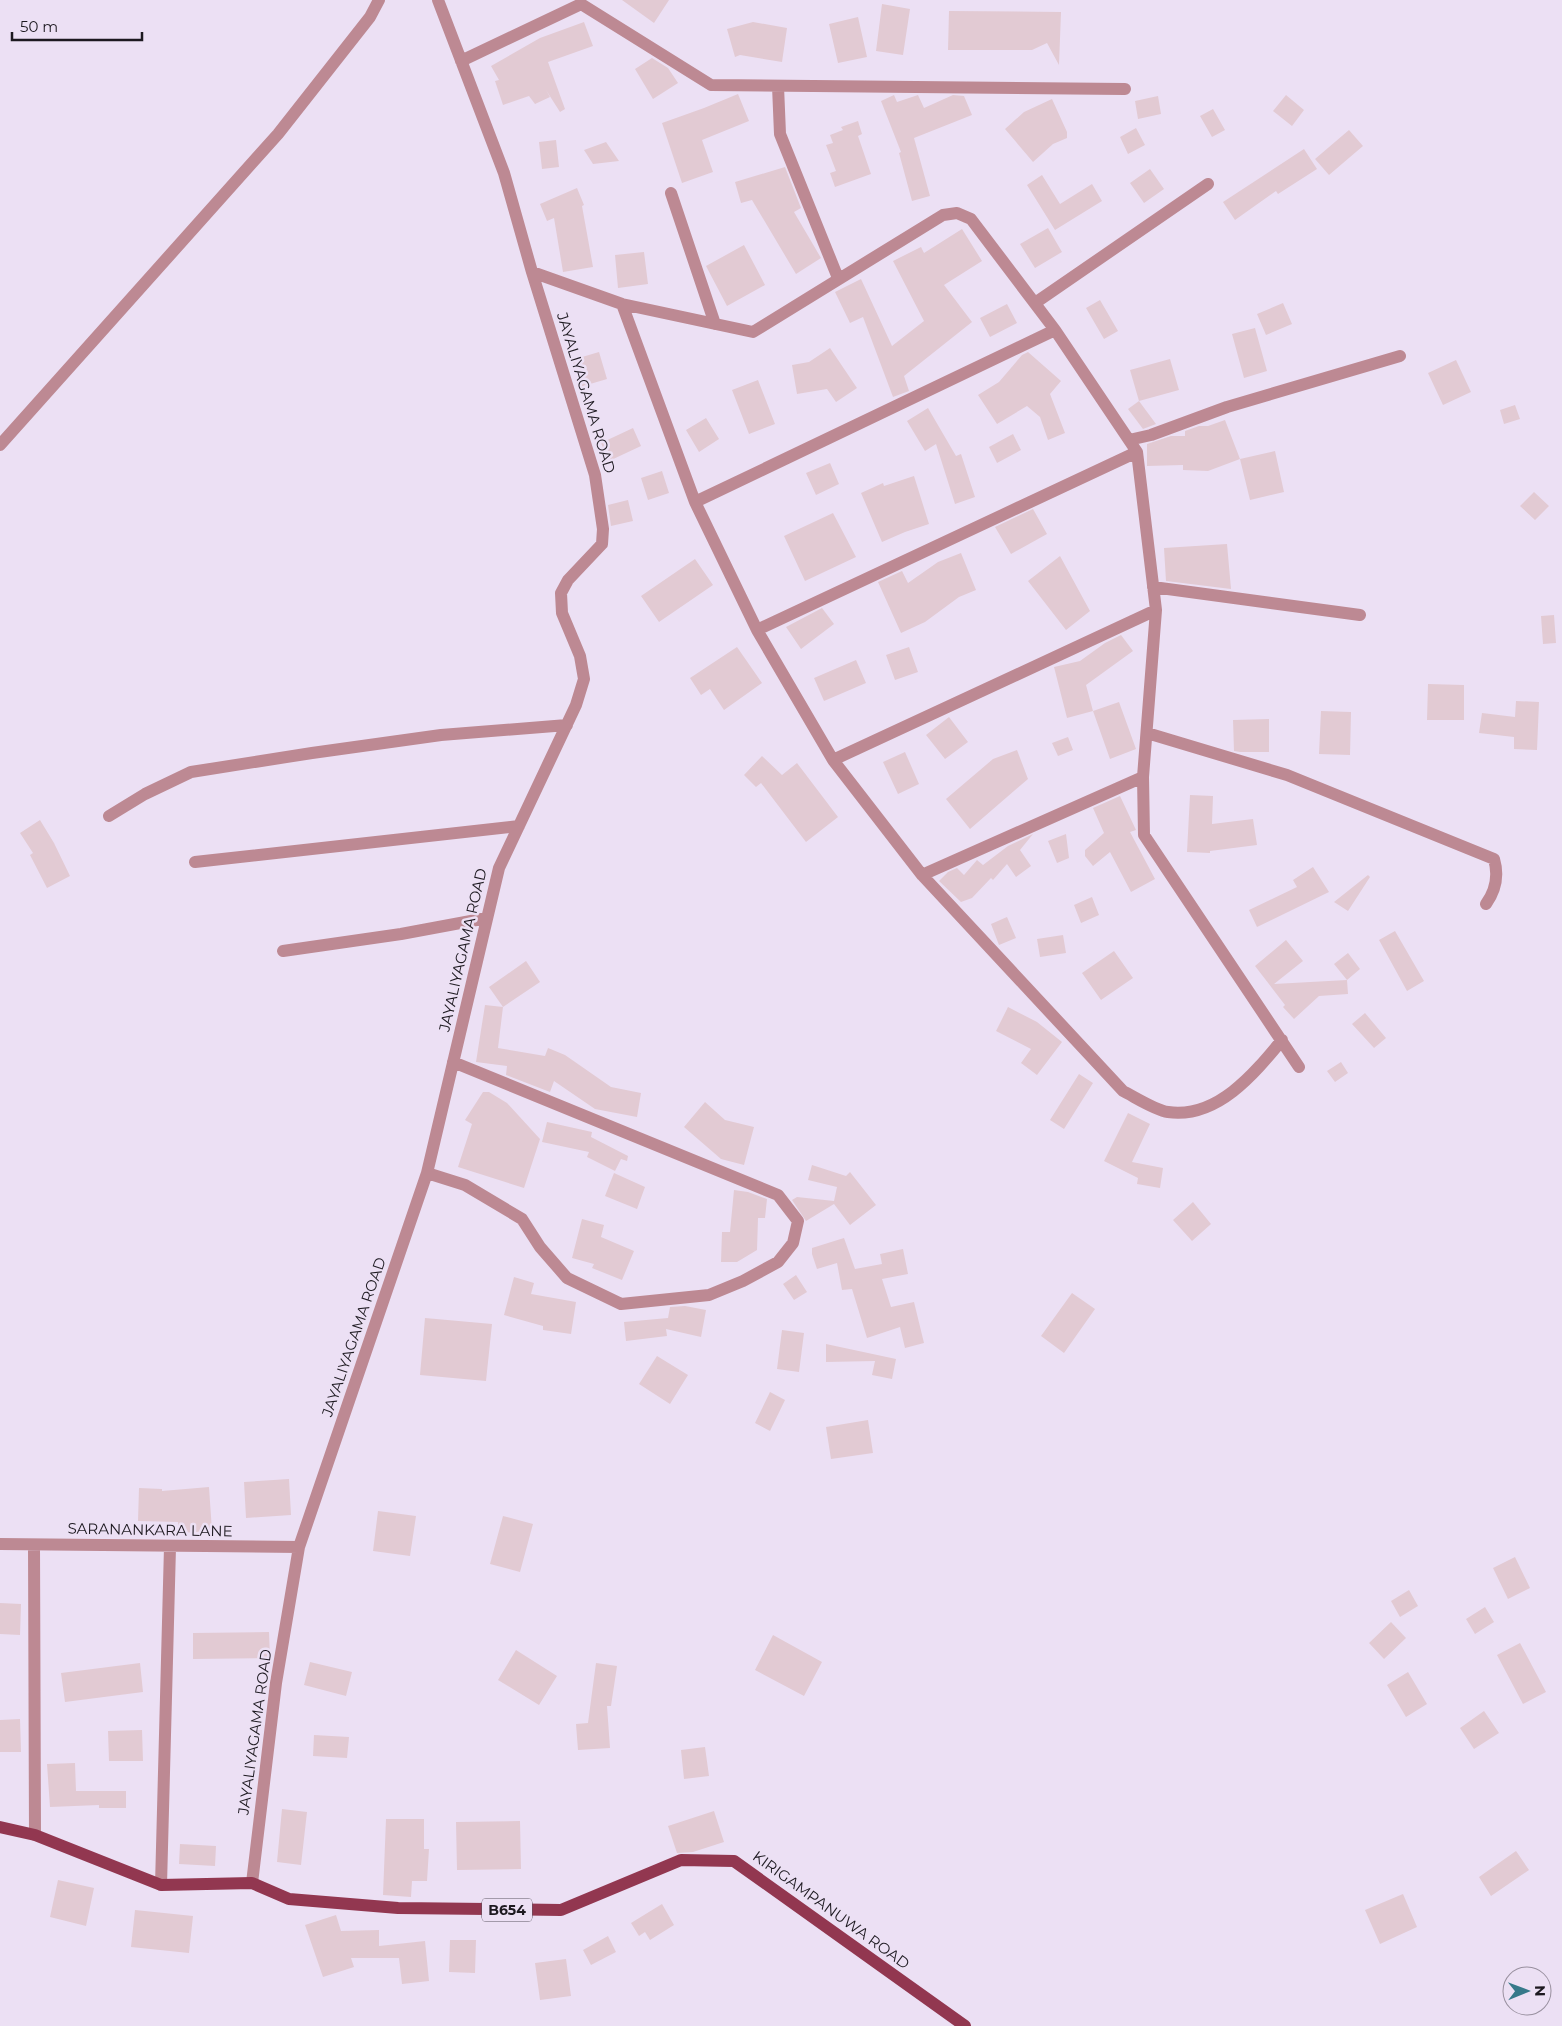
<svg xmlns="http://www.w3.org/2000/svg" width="1562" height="2026" font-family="Montserrat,sans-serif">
	<rect width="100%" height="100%" fill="#ece0f4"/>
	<!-- building -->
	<path fill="#e2cad3" d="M622,0H669L654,23Z
		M882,4L910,9L903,55L876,51Z
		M949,11L1061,12L1059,65L1047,43L1032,50H948Z
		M858,17L867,57L838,63L829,24Z
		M584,22L593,46L548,62L565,109L560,112L546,90L550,97L535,104L529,96L503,105L495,81L499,80L491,66L540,38Z
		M753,22L787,28L782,62L740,55L735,57L727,29Z
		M652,58L668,68L678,83L653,99L635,69Z
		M738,94L749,121L702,140L713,172L682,183L662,123L704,108Z
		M894,95L897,102L918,95L924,108L953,95L964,96L972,115L914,138L930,196L912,201L899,153L901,152L881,101Z
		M1286,95L1304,110L1292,126L1273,111Z
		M1158,96L1161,114L1138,119L1135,101Z
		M1052,99L1067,132V138L1053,144L1033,162L1005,129L1024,112Z
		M1213,109L1225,130L1212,137L1200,116Z
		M858,121L862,134L858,136L871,174L835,187L830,173L836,171L826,145L833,143L830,135L843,130L841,127Z
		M1136,128L1145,145L1128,154L1120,137Z
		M1349,130L1363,146L1329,175L1315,159Z
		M556,140L559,167L542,169L539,142Z
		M606,142L619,161L593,164L584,150Z
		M1304,149L1317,169L1278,194L1276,191L1235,220L1223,202Z
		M785,167L801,208L794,212L821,258L796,274L752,200L741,203L735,182Z
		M1150,169L1164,189L1144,203L1130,183Z
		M1042,175L1060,204L1092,184L1102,201L1055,230L1027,185Z
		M577,188L584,205L582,206L593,267L563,272L554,218L547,221L540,204Z
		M1048,228L1062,252L1035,268L1020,244Z
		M962,229L982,261L944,285L972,322L904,376L909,391L893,397L863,317L850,323L835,292L861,279L892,346L924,321L893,261L921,247L924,253Z
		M744,245L765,285L727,306L706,266Z
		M644,252L648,284L618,288L615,255Z
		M1100,300L1118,331L1104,339L1086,308Z
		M1283,303L1292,324L1266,335L1257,314Z
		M1007,304L1017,323L990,337L980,318Z
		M1255,328L1267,371L1244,378L1232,334Z
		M830,348L857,388L836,402L827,389L797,394L792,365L809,362Z
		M599,352L607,379L580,387L572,360Z
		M1028,352L1061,381L1050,394L1065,433L1048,440L1040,417L1027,406L997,424L978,395L999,382L1022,355Z
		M1170,359L1179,390L1139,401L1130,370Z
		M1456,360L1471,392L1443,405L1428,373Z
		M758,380L775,424L749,434L732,390Z
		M1139,401L1156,424L1143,429L1128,409Z
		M1515,405L1520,419L1504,424L1500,410Z
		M928,408L956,456L961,454L975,497L955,504L936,444L925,451L907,421Z
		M706,418L719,439L699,452L686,430Z
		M1225,420L1240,459L1208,471L1183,470V465L1147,466V444L1171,436H1185V431L1199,426H1208Z
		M633,428L641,446L609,461L601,443Z
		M1013,434L1021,450L997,463L989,447Z
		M1275,451L1284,492L1250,500L1240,459Z
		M830,463L839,484L816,495L806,473Z
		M662,471L669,493L648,500L641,478Z
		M914,476L929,524L905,532L882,542L861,493L883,483L884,486Z
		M1534,492L1549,506L1535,520L1520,506Z
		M628,500L633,521L611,526L608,505Z
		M1033,509L1047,534L1011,554L995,527Z
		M833,513L856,557L805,581L784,536Z
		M1227,544L1231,589L1166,581L1164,548Z
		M961,553L976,590L959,597L925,622L901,633L878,582L902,571L908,583L938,562Z
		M1060,556L1090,611L1066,630L1028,581Z
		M695,559L713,585L659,622L641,596Z
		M822,608L834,624L801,649L786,627Z
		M1554,615L1556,643L1543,644L1541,616Z
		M1121,635L1133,651L1086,685L1093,711L1067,718L1054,667L1080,661L1105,643Z
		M737,647L762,683L724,710L710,689L701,695L690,678Z
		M909,647L918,672L895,680L886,655Z
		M856,660L866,683L824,701L814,678Z
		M1428,684L1464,685V720H1427Z
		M1516,701L1539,702L1537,750L1514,749V737L1479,733L1482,713L1515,717Z
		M1119,702L1136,749L1110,759L1093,711Z
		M1321,711L1351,712L1350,755L1319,754Z
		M949,717L968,742L945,759L926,735Z
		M1269,719V752H1240L1234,751L1233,720Z
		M1068,737L1073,750L1058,756L1052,743Z
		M1017,750L1028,779L970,829L946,799L993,759Z
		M905,752L919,784L898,794L883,762Z
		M762,756L782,775L797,763L838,817L806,842L761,783L756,787L744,775Z
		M1190,795L1213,796L1212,824L1253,819L1257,845L1210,851V853L1187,852Z
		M1120,796L1136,830L1130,832L1155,879L1131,892L1110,852L1093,866L1085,856V850L1104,833L1093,808Z
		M40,820L54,843L70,876L47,888L30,855L33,853L20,833Z
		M1033,834L1020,850L1031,866L1016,877L1007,864L993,880L991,878L972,898L961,902L939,881L948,872L957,868L964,875L977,860L983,865L1008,846Z
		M1066,834L1069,858L1057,863L1048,841Z
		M1313,867L1329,892L1257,927L1249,910L1297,887L1293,880Z
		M1368,875L1370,877L1348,911L1334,902Z
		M1092,897L1099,915L1081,923L1074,905Z
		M1007,917L1016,938L999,945L991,924Z
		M1395,931L1424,981L1407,991L1379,940Z
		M1063,935L1066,953L1040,957L1037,939Z
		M1286,940L1303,961L1274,984L1347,980L1348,994L1319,996L1294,1019L1283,1007L1285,1005L1255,966Z
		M1114,951L1133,978L1101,1000L1082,973Z
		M1348,953L1360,969L1347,980L1334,964Z
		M526,961L540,982L503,1007L489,987Z
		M485,1005L503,1007L498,1048L545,1056L548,1048L565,1055L611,1087L641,1093L637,1117L595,1109L554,1081L550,1092L506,1075L507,1066L476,1062Z
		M1008,1007L1037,1022L1062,1042L1037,1075L1021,1063L1031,1049L996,1031Z
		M1365,1013L1386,1038L1374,1048L1352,1024Z
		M1341,1062L1348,1073L1335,1082L1327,1071Z
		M1079,1074L1093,1083L1064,1129L1050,1120Z
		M483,1092H489L507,1103L540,1139L524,1188L458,1167L472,1124L465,1120Z
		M705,1102L725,1120L754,1127L744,1165L721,1159L684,1127Z
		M1128,1113L1150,1124L1132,1162L1163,1168L1160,1188L1137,1184L1138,1178L1104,1161Z
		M547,1122L592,1132L591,1137L628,1156L627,1161L621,1159L615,1171L587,1157L589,1152L542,1142Z
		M812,1165L846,1176L850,1172L876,1205L850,1225L834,1204L806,1221L792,1200L797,1197L834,1201L837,1187L808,1180Z
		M614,1173L645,1187L637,1209L605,1196Z
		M734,1190L748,1192L767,1199L765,1218H758L757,1250L737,1262H721L722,1232H730Z
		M1193,1202L1211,1224L1192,1241L1173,1220Z
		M582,1219L604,1225L601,1237L634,1251L622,1280L592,1268L594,1264L572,1258Z
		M844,1238L855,1269L882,1264L880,1254L903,1249L908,1274L882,1279L891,1307L914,1302L924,1343L905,1348L900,1327L867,1338L852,1289L842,1290L837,1263L817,1269L812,1254V1248Z
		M796,1275L807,1292L794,1300L783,1284Z
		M514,1277L534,1283L531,1294L576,1302L571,1334L543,1330V1326L504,1315Z
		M1072,1293L1095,1309L1064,1353L1041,1336Z
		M685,1306L706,1310L701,1337L666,1329L667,1336L626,1341L624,1322L668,1318L670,1307Z
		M425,1318L492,1324L486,1381L420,1375Z
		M782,1330L804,1333L799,1372L777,1369Z
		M826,1344L896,1359L892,1379L872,1375L875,1361L826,1362Z
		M657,1356L688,1375L670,1404L639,1384Z
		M770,1392L785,1400L770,1431L755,1423Z
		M868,1420L873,1453L831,1459L826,1427Z
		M289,1479L291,1515L246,1518L244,1482Z
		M209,1487L212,1531L179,1533L178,1522L138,1521L139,1488L162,1489V1491Z
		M378,1511L416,1516L410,1556L373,1551Z
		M503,1516L533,1524L520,1572L490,1564Z
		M1515,1557L1530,1588L1508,1599L1493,1568Z
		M1409,1590L1418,1606L1400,1617L1391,1601Z
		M0,1603L21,1604L20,1635L0,1634Z
		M1485,1607L1494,1622L1475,1634L1466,1619Z
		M1391,1622L1406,1638L1384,1659L1369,1643Z
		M269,1632L270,1658L193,1659V1633Z
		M773,1635L822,1662L804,1696L755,1670Z
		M1520,1643L1546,1692L1523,1704L1497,1655Z
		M516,1650L557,1676L539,1705L498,1680Z
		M310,1662L352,1672L346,1696L304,1685Z
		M140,1663L143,1692L65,1702L61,1673Z
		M596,1663L617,1666L611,1706H607L610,1748L578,1750L576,1724L588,1723Z
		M1408,1672L1427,1704L1406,1717L1387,1685Z
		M1484,1711L1499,1733L1474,1749L1460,1728Z
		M20,1719L21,1752H0V1720Z
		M142,1730L143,1761H109L108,1731Z
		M314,1735L349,1737L347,1758L313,1756Z
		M705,1747L709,1776L684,1779L681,1750Z
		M75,1763L76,1791H126V1808H99V1805L50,1807L47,1764Z
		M282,1809L307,1812L301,1865L277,1862Z
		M714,1811L724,1842L693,1852L677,1853L668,1826Z
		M386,1819H424V1849H429L427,1881H412L411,1897L383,1895Z
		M520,1821L521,1869L457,1870L456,1822Z
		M180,1844L216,1846L215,1866L179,1864Z
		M1516,1851L1529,1870L1491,1896L1479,1877Z
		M58,1880L94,1888L86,1926L50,1917Z
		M1403,1894L1417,1927L1380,1944L1365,1910Z
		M662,1904L674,1925L650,1940L645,1932L639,1936L631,1923Z
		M135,1910L193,1916L189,1953L131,1947Z
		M336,1915L341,1931L379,1930V1946L425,1941L429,1981L402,1984L399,1958H351L354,1967L323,1977L305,1925Z
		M608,1936L616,1952L591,1965L583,1950Z
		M450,1940H476L475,1973L449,1972Z
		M566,1959L571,1996L540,2000L535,1963Z"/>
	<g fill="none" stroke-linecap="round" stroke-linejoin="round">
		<!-- minor -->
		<path stroke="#bd8993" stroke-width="12" d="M461,61L581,4L711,85L1125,89
			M778,86L780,134L838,278
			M671,193L715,324
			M532,272L622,304L753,332L943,215L957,213L971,219L1055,330L1137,452L1156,610L1143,777L1144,835L1299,1067
			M1035,303L1208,184
			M622,304L695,502L757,630L833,760L922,875L1123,1091C1135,1097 1155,1110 1168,1112C1217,1119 1254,1074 1282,1040
			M1129,440L1151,435L1227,407L1400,356
			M0,445L278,134L370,17L379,0
			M695,502L1055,330
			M1153,587L1360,615
			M757,630L1137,452
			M1147,733L1287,775L1494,859C1499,876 1496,890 1486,904
			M833,760L1156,610
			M109,816L145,794L191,772L312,753L441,735L567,725
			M195,862L519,826
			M922,875L1143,777
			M283,951L401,934L487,918
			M427,1173L465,1185L522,1219L540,1247L567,1278L621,1304L709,1295L743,1281L778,1262L793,1243L798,1221L778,1195L453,1062
			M0,1544L299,1547
			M34,1545L35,1835
			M252,1883L276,1683L299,1547L427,1173L499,868L576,705L584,679L580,656L562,613L561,593L568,580L602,544L603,529L595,475L532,272L504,173L438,0
			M161,1885L170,1547"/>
		<!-- major -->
		<path stroke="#923750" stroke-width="12" d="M0,1827L35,1835L161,1885L252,1883L289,1899L398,1908L561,1910L681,1860L734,1861L965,2026"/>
	</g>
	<g text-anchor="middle" stroke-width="5" stroke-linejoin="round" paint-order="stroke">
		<!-- shield labels -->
		<rect fill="#ece0f4" stroke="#5b5560" stroke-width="1" x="482" y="1898.5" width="50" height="23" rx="4"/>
		<g font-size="14" font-weight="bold" fill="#1d1920">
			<text x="507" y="1915">B654</text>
		</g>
		<!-- street labels -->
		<g font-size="15" fill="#1d1920" stroke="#ece0f4">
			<text transform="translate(586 393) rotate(73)" y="5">JAYALIYAGAMA ROAD</text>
			<text transform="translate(463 950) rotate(-77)" y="5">JAYALIYAGAMA ROAD</text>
			<text transform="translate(354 1337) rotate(-71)" y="5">JAYALIYAGAMA ROAD</text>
			<text transform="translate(150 1530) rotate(1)" y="5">SARANANKARA LANE</text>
			<text transform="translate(255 1732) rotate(-82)" y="5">JAYALIYAGAMA ROAD</text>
			<text transform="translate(831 1910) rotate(36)" y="5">KIRIGAMPANUWA ROAD</text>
		</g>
	</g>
	<!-- north arrow -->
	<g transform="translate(1527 1991) rotate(89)"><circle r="24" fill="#ece0f4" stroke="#99909f"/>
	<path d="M0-4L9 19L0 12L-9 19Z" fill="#36798a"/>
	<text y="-8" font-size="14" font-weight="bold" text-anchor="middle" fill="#1d1920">N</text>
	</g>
	<!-- scale -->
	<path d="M12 32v8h130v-8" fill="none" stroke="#1d1920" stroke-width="2.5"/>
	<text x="20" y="32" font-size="15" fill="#1d1920" stroke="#ece0f4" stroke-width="4" paint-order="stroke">50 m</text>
</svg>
